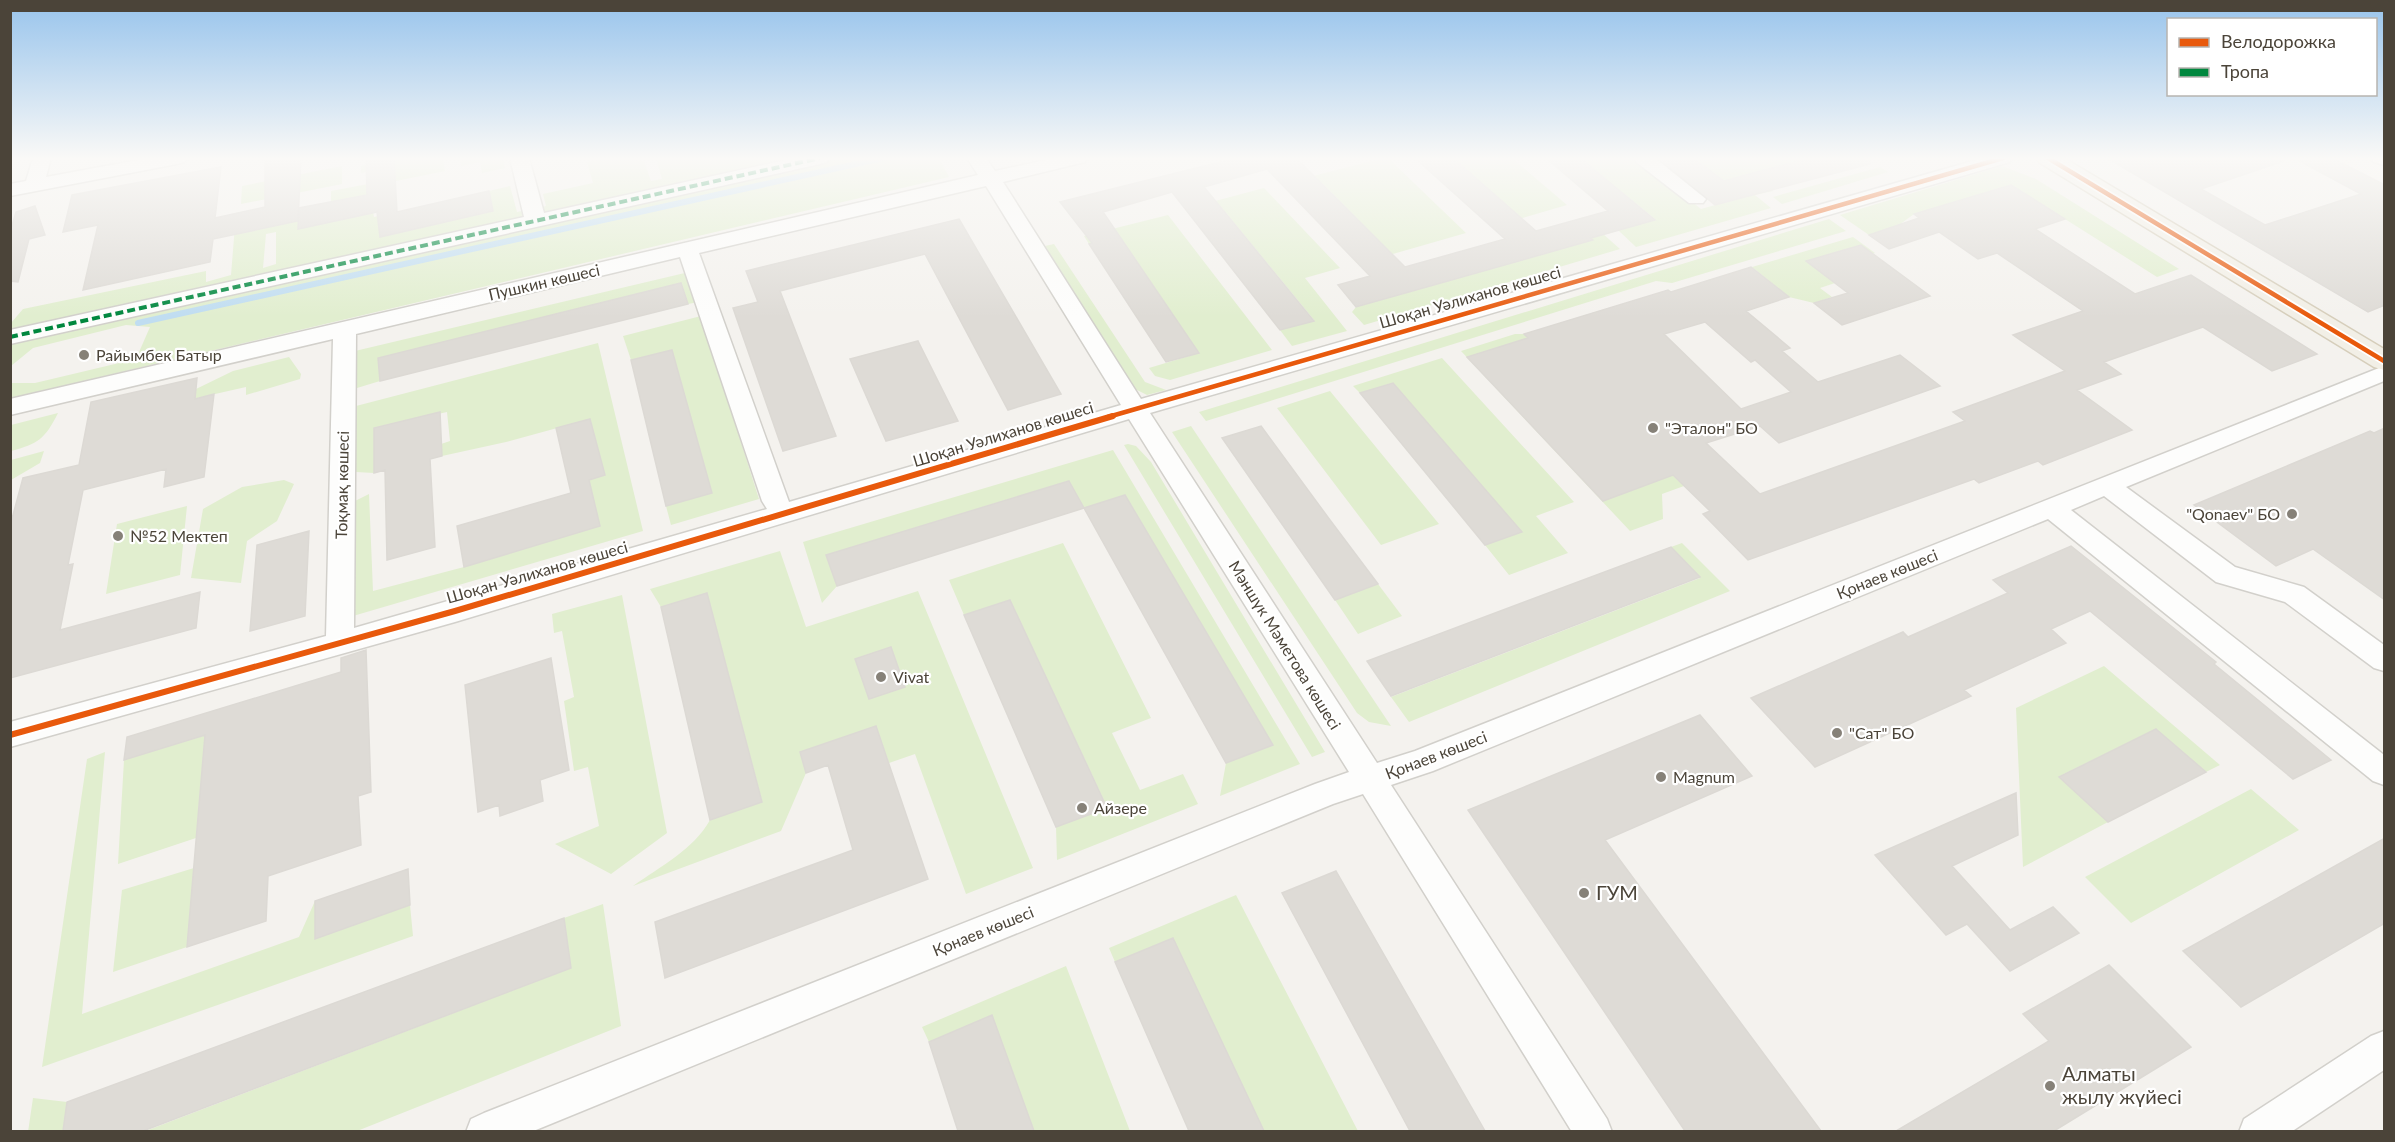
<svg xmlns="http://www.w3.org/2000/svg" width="2395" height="1142" font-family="Lato,sans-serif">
	<rect width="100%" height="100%" fill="#f4f2ee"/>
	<!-- green -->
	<path fill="#e1eecf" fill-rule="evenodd" d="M400,158H443L445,171L396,181L394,166L361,173V166Z
		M460,158H503L505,168L482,173L480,162L461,166Z
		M606,158L644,161L651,181L662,179L656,158H707L708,161L725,158H939L949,177L11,398L10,383H35L136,359L150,327L126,325L33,348L11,366V323L23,309L206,271V282L231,275L236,213L245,211L244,232L298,221V229L350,198L331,202V191L368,184L374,217L378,216L380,237L493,211L489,191L510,186L517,212L546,206L543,194L593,183L587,162ZM276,232V264L263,268L266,234Z
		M1383,158H1388L1466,233L1358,264L1347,252L1380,242L1323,184L1290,193L1282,184Z
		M1453,158H1512L1567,205L1492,227L1481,217L1510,208Z
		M1580,158H1637L1701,209L1744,197L1693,158H1809L1751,174L1773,191L1755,195L1771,208L1636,247L1618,230L1655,219Z
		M342,166V184L241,204L242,186Z
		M2002,166L2036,179L2179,269L2157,277L2011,185L1914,214L1899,225L1869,235L1840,215Z
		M1880,167L1888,172L1782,204L1773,197Z
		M1264,188L1340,268L1305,278L1347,331L1292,346L1280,330L1314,320L1226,213L1195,221L1185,209Z
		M1168,215L1272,350L1170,380L1155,376L1149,368L1199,353L1120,237L1089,244L1084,236Z
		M1584,217L1620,249L1364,325L1352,312L1356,307L1593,240L1572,221Z
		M1829,219L1846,231L1672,283L1656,281L1206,421L1199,412Z
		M1853,237L1875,253L1863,257L1850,248L1807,261L1835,283L1820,288L1832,297L1814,303L1789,297L1752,267Z
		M1054,244L1145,382L1166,390L1147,395L1135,389L1045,246Z
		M689,272L699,302L688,304L681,283L379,358L380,381L357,388L355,351Z
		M701,316L759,499L671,525L666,506L712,493L672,350L631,360L623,336Z
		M1515,334H1524L1684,486L1662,494L1663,519L1630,531L1461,351Z
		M598,343L643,531L353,616V502L369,494L373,591L464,567L600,526L589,480L605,475L590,419L506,442L442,456L441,444L450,441L447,412L374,428V473L356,472V406Z
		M289,357L301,374L300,379L246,395V387L193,399L196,389L233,371Z
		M1442,358L1574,502L1536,516L1568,553L1509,575L1485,545L1521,532L1393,383L1360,393L1353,386Z
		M1330,391L1439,524L1381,545L1277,408Z
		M58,413C45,439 38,444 11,451V425Z
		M1191,426L1391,726L1369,722L1357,713L1172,432Z
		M1128,444L1136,446L1151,462L1325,752L1312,757L1124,445Z
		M1113,450L1300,764L1220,796L1226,763L1273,745L1125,495L1084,508L1068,481L826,555L837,586L822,603L803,542Z
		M44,451L40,463L11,480V460Z
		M284,480L294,484L277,521L247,541L241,583L191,578L203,509L242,487Z
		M187,506L180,575L106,594L117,524Z
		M1063,543L1151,718L1112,733L1140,790L1183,774L1198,804L1057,860L1056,827L1107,807L1010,600L964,615L949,580Z
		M1682,543L1730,591L1409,722L1391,697L1700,578L1671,547Z
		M780,551L806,627L918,591L1033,868L966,894L915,754L889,763L876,726L800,752L806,773L781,831L633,886C661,866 693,850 710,820L762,801L707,593L661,607L650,589Z
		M1378,584L1402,616L1358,634L1335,600Z
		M622,595L667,833L611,874L555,844L599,826L588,767L574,771L564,701L574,697L562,631L554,633L552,614Z
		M2104,666L2220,765L2206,772L2156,729L2060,776L2108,822L2023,867L2016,708Z
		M297,707L204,746L196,838L118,864L124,760Z
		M105,752L82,1014L299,937L315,901L316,938L410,905L413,936L42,1067L87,759Z
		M2251,789L2299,830L2131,923L2085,877Z
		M194,868L187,947L113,972L122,890Z
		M1236,895L1358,1131H1264L1173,938L1115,962L1109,948Z
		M603,904L621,1026L357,1131L143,1132L571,968L564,918Z
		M1066,966L1130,1131H1034L992,1016L929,1042L922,1027Z
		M33,1098L67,1102L63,1131L28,1132Z"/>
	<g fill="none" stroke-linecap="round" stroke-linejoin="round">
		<!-- stream -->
		<path stroke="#c0ddf1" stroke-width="6" d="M138,323L883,158"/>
	</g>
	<!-- building -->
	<path fill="#dedbd6" stroke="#dcd9d4" stroke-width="1.5" fill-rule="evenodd" d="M265,158H301L298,221L213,239L210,262L83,290L98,225L63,232L72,195L221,167L215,218L265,207Z
		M366,158H394L397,212L489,191L493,211L380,237L377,212L298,229L299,208L367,195Z
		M1236,158H1296L1405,267L1505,239L1415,158H1453L1536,231L1608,211L1546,158H1580L1655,220L1591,238L1593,240L1356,307L1338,285L1370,276L1267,169L1204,187L1314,321L1280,330L1172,192L1103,212L1199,353L1166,362L1089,244L1092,243L1060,202Z
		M1658,158H1693L1724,181L1809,158H1870V164L1715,205Z
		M2107,158H2283L2284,161L2201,189L2265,225L2361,194L2294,158H2332L2385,185V305L2368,312Z
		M2011,185L2065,219L2035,229L2135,294L2191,275L2317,354L2272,371L2203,327L2104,362L2121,374L2077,390L2132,430L2043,465L2038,461L1979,483L1974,479L1748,560L1703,514L1710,511L1673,475L1603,501L1467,357L1528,338L1524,334L1668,290L1671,292L1751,267L1789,297L1746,311L1790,348L1782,351L1818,382L1900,355L1940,386L1779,443L1760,426L1706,443L1760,494L1965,421L1953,412L2065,371L2013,335L2083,311L1997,253L1978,259L1939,232L1889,249L1869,235L1919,218L1914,214ZM1705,322L1751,362L1755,360L1791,392L1741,409L1664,334Z
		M35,206L45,235L29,239L18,282L10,281V232L16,212Z
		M959,219L1061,394L1008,410L925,254L780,291L836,436L783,451L733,308L758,302L746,271Z
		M1861,245L1930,296L1842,325L1814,303L1848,293L1806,261Z
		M681,283L688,304L380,381L378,358Z
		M918,341L958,421L886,441L850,359Z
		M672,350L712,493L666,506L631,360Z
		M197,378L195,399L214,394L204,477L164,487L166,469L83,490L68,565L73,564L60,630L200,592L196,628L10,678V526L23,478L79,465L91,402Z
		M1393,383L1522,532L1485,545L1360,393Z
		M440,412L442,456L430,459L435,547L387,560L385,470L374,473V428Z
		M590,419L605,475L589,480L600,526L464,567L457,526L571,493L556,428Z
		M1261,426L1330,520L1378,584L1335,600L1222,438Z
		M2385,428V600L2313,549L2276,566L2194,505L2370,431L2374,433Z
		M1069,481L1084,508L837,586L826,555Z
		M1125,495L1273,745L1226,763L1084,508Z
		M309,531L305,616L250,631L257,545Z
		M2071,546L2216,662L2214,664L2331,760L2293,779L2090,611L2051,629L2066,643L1964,690L1971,696L1815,767L1751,698L1903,632L1908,637L2008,593L1993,580Z
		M1671,547L1700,577L1391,696L1367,661Z
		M707,593L762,802L710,820L661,607Z
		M1010,600L1107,808L1056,827L964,615Z
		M891,647L905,687L869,699L855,659Z
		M366,650L371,792L358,796L361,845L268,876L266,921L187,947L205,735L124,760L127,737L341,672V658Z
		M551,658L569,770L540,780L543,801L500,816L499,805L478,812L465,685Z
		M1700,715L1752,776L1605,840L1821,1131H1685L1468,810Z
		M876,726L928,879L665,978L655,922L853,850L828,765L806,773L800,752Z
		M2156,729L2206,772L2108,822L2059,777Z
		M2016,793L2018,835L1952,866L2010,930L2053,907L2079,933L2010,971L1967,924L1946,935L1875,855Z
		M2385,838V923L2241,1007L2183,951Z
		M408,869L410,905L315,939V901Z
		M1336,871L1485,1131H1410L1282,893Z
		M564,918L571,968L143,1131H63L67,1102Z
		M1173,938L1264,1131H1189L1115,962Z
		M2109,965L2191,1047L2054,1131H1896L2049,1041L2023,1014Z
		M992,1015L1034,1131H958L929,1042Z"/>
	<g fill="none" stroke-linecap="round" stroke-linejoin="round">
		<!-- minor casing -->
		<g stroke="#d2d0cb" stroke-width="3">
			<path id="minor" d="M33,158H51L46,177L149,158H187L184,162L177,164L10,196V184L26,181Z
				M510,158H529L544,213L795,158H830L827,162L820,164L10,344V330L524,217Z
				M967,158H986L995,171L1055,158H1087L1085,162L1003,182L1141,399L1983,158H2012L2010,162L1150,413L1377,763L1415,751L2384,366V381L2126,487L2235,567L2304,587L2384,645V671L2374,668L2285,602L2216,582L2104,496L2071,510L2384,755V785L2373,781L2048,519L1433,771L1391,785L1607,1119L1612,1132H1572L1363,794L1333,804L531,1132H466L471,1119L484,1113L1315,784L1349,772L1129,419L455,622L10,747V722L326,636L333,339L10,415V399L978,175ZM986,186L1121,405L789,502L699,253ZM680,257L762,501L767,509L354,628L356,334Z
				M1634,158H1655L1706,199L1703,203H1689L1636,162Z
				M2371,158H2384V165L2374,162Z
				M2384,1031V1070L2291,1132H2239L2244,1119L2371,1036Z"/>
		</g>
		<!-- major casing -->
		<g stroke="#d6cebb" stroke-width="3">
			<path id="major" d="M2036,158H2064L2384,349V370L2374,367L2040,163Z"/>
		</g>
		<!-- minor -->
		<use href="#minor" fill="#fdfdfc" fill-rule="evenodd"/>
		<!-- major -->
		<use href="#major" fill="#f2efe6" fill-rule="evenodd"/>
		<!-- quiet -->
		<path stroke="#00873e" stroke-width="4" stroke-dasharray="8 4" stroke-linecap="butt" d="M10,337L820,158"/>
		<!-- cycleway-far1 casing -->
		<g stroke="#fff" stroke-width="8">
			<path id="cycleway-far1" d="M2048,158L2384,361
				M1108,417L2003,158"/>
		</g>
		<!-- cycleway casing -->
		<g stroke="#fff" stroke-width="10">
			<path id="cycleway" d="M10,735L455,611L1113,416"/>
		</g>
		<!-- cycleway-far1 -->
		<use href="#cycleway-far1" stroke="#e8590c" stroke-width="4.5"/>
		<!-- cycleway -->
		<use href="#cycleway" stroke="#e8590c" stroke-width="6"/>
	</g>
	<!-- sky -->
	<linearGradient id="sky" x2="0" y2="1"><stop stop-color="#98c4ec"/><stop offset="0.5" stop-color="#faf9f7"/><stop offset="1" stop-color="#faf9f7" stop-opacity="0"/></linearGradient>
	<rect width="2395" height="317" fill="url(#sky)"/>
	<!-- markers -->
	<g fill="#868178" stroke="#fff" stroke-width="2">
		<circle cx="84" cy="355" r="6"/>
		<circle cx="1653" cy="428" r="6"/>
		<circle cx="2292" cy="514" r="6"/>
		<circle cx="118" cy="536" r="6"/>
		<circle cx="881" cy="677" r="6"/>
		<circle cx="1837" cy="733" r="6"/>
		<circle cx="1661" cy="777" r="6"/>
		<circle cx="1082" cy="808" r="6"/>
		<circle cx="1584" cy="893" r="6"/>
		<circle cx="2050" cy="1086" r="6"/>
	</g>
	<g text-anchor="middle" stroke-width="4.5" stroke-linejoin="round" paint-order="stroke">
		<!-- street labels -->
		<g font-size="16" fill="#4b4439" stroke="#fff">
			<text transform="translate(544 282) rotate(-13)" y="6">Пушкин көшесі</text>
			<text transform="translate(1470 297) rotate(-16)" y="6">Шоқан Уәлиханов көшесі</text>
			<text transform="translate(1003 434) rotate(-17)" y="6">Шоқан Уәлиханов көшесі</text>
			<text transform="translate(342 485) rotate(-89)" y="6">Тоқмақ көшесі</text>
			<text transform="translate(537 572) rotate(-16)" y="6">Шоқан Уәлиханов көшесі</text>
			<text transform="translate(1887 574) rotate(-22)" y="6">Қонаев көшесі</text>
			<text transform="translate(1285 645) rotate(58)" y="6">Мәншүк Мәметова көшесі</text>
			<text transform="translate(1436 755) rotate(-21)" y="6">Қонаев көшесі</text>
			<text transform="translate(983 931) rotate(-22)" y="6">Қонаев көшесі</text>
		</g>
		<!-- poi labels -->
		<g font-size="16" fill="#4b4439" stroke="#fff" text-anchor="start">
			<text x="96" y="361">Райымбек Батыр</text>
			<text x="1665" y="434">"Эталон" БО</text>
			<text x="2280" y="520" text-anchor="end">"Qonaev" БО</text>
			<text x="130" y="542">№52 Мектеп</text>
			<text x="893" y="683">Vivat</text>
			<text x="1849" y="739">"Сат" БО</text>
			<text x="1673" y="783">Magnum</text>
			<text x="1094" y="814">Айзере</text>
		</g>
		<!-- near-poi labels -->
		<g font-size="20" fill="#4b4439" stroke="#fff" text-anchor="start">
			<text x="1596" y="900">ГУМ</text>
			<text x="2062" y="1081">Алматы<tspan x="2062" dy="23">жылу жүйесі</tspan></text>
		</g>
	</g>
	<!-- border -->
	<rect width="2395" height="1142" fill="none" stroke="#4b4439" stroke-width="24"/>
	<!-- legend -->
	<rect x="2167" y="18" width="210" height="78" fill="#ffffff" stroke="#b7b4b0" stroke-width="1.5"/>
	<rect x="2179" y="38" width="30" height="9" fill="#e8590c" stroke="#b7b4b0" stroke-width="1.5"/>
	<text x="2221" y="48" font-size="18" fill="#4b4439">Велодорожка</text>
	<rect x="2179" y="68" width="30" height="9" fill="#00873e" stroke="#b7b4b0" stroke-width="1.5"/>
	<text x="2221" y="78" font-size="18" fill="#4b4439">Тропа</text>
</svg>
